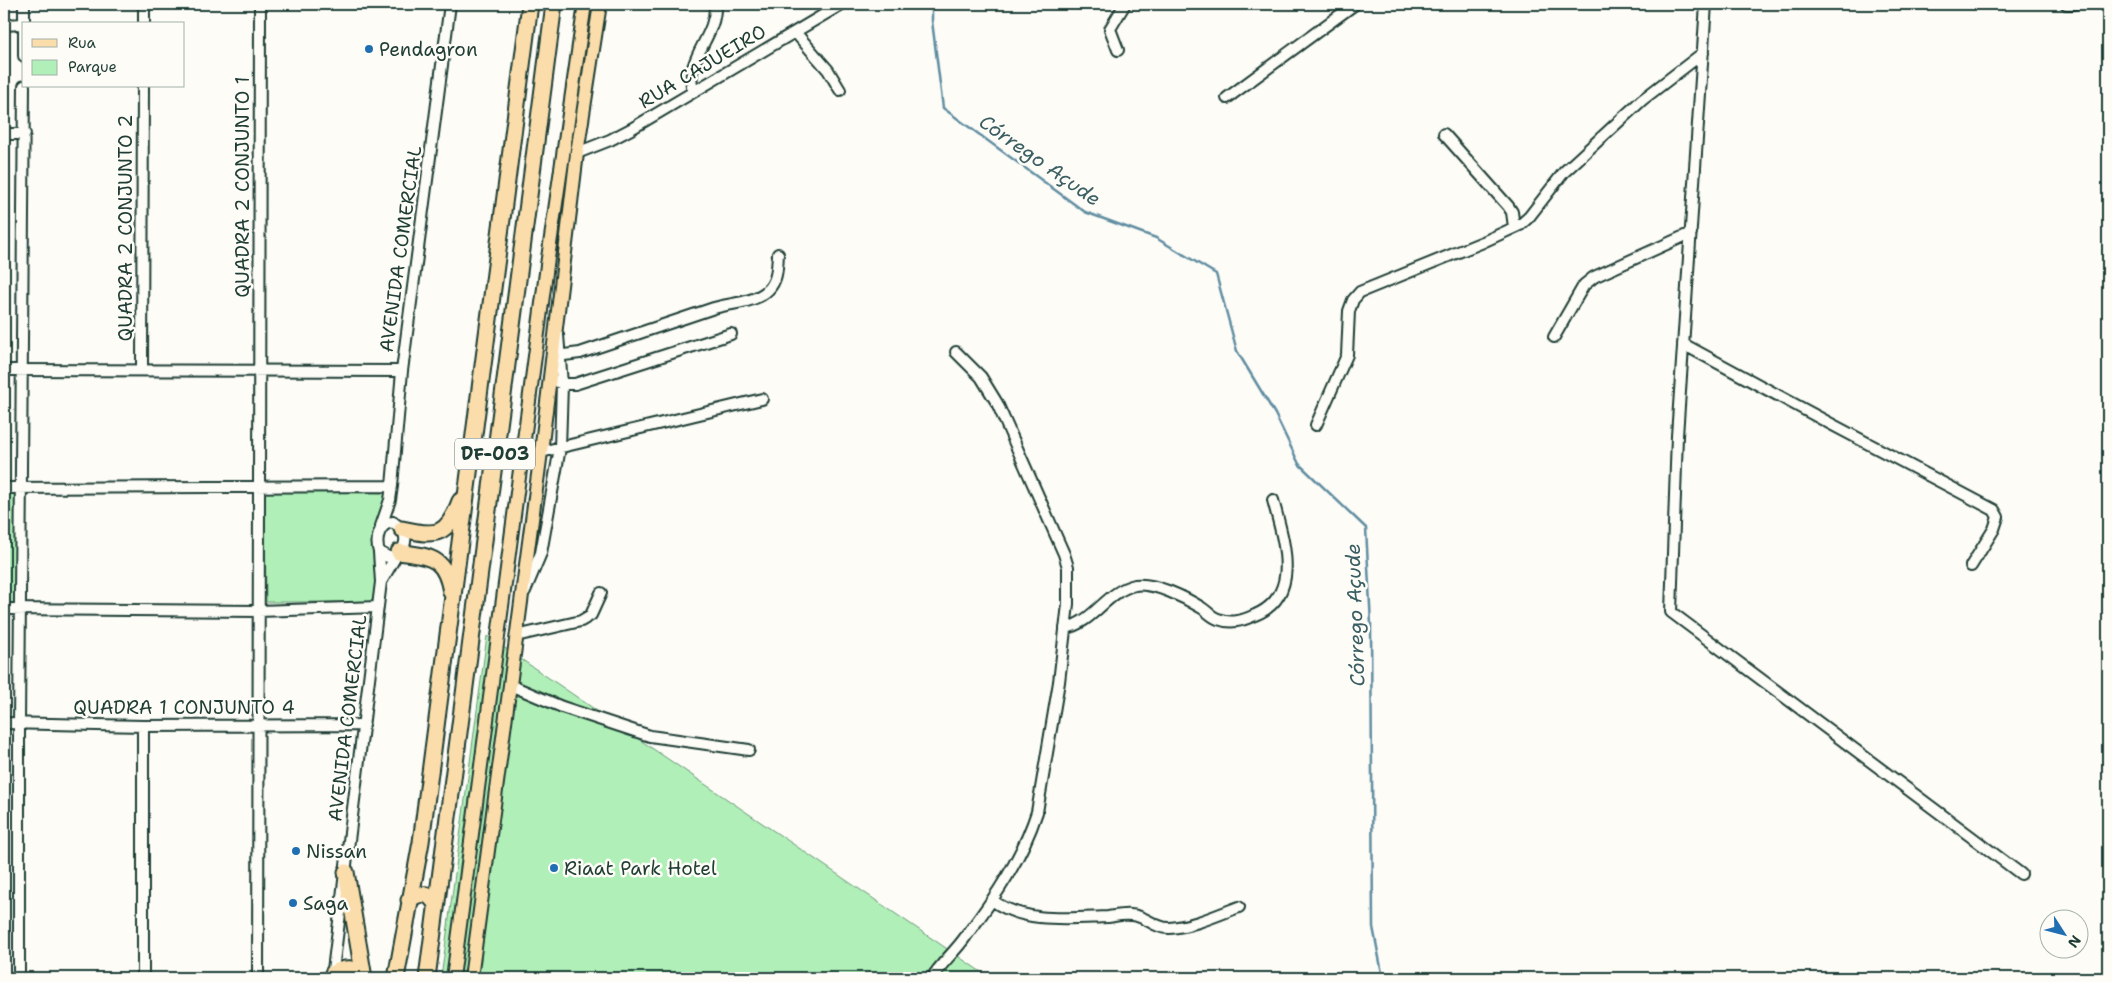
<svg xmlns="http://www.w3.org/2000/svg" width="2112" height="982" font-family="'Shantell Sans',sans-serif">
	<rect width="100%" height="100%" fill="#fdfcf7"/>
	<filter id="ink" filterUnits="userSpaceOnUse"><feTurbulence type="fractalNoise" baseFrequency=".02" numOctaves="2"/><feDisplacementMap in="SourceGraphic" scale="10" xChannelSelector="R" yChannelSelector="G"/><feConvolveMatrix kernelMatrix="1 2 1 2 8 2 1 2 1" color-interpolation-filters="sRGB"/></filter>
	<g filter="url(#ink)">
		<!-- park -->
		<path fill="#b0f0b8" stroke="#689676" d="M265,491L384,493L386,502L375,602H266Z
			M4,492H15V603H4Z
			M487,636L990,978H441Z"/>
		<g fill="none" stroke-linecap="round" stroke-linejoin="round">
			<!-- stream -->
			<path stroke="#618da1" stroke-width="2.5" d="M932,4V21L943,108L1085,212L1156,238L1216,274L1237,351L1275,414L1299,464L1366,528L1371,625L1373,927L1383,978"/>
			<!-- minor casing -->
			<g stroke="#1f3d34" stroke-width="14">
				<path id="minor" d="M1706,4L1677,436L1671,612L2021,874
					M2066,4H2074
					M144,24V4
					M4,25L23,24
					M795,32L828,70L840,90
					M1118,50L1110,29L1125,4
					M24,56V4
					M693,92C684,57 717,38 715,4
					M1227,98L1355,4
					M4,134H25
					M1444,134L1508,206L1512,212L1514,227
					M577,153L610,140L631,129L842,4
					M1554,337L1584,285L1594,277L1691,233
					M1683,344L1831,424L1994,510L1998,517L1994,529L1971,566
					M556,356L580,353C625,338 669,323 714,308C731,303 755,303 768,290C778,280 777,267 778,254
					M4,370L402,371
					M142,370L143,86
					M556,381L562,384H575L731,334
					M1316,425L1347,355L1349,311L1353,300L1360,292L1483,242L1520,225L1529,217L1564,172L1642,100L1703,53
					M541,452L762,399
					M4,488L392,486
					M393,522L402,529C410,541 402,555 390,558L379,552C375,539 379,523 393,522Z
					M381,526L390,500L392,486L402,371L450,4
					M381,582L396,556
					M525,591L541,553L560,448L562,384L558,335
					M4,609L259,611L378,607
					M1065,628C1094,623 1106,591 1135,585C1154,582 1186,598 1202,608C1208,612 1212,617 1218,619C1231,624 1242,621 1255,615C1303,595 1283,539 1273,500
					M516,636L581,621L591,615L601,593
					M510,685L562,707L650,736L749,750
					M4,723L143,726L364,725
					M992,900C1023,924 1071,918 1108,917C1115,916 1123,914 1131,915C1145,915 1155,929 1170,928C1194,926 1217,915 1239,907
					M19,978V723L24,86
					M143,978V726
					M258,978L260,4
					M332,978L381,582L379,552
					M932,978C941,963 956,951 966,936C995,898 1022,858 1037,812L1059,682L1068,604V567L1064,554L997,403L981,377L956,352"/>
			</g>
			<!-- major casing -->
			<g stroke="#1f3d34" stroke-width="16">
				<path id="major" d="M453,978L547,265L585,4
					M471,978L541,452L577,153L600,4"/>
			</g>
			<!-- highway casing -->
			<g stroke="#1f3d34" stroke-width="19">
				<path id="highway" d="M402,529C437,537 447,536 460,501
					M399,552C430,557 445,556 451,592
					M346,872L364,978
					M409,900C421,891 430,893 436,905
					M333,973C346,967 354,966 364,978
					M396,978L421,842L530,4
					M427,978L554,4"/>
			</g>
			<!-- minor -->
			<use href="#minor" stroke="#fdfcf7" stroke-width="10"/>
			<!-- major -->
			<use href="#major" stroke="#fbddab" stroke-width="12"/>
			<!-- highway -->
			<use href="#highway" stroke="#fbddab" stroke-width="15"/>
		</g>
	</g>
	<!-- markers -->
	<g fill="#1f6fb2" stroke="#fdfcf7" stroke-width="2">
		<circle cx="369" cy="49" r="5"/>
		<circle cx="296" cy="851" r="5"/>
		<circle cx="554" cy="868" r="5"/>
		<circle cx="293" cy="903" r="5"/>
	</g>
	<g text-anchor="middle" stroke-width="5" stroke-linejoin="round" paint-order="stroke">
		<!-- shield labels -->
		<rect fill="#fdfcf7" stroke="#62766e" stroke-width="1" x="455" y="438.5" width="80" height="31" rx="4"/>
		<g font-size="18" font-weight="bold" fill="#1f3d34">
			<text x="495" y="460">DF-003</text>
		</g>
		<!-- poi labels -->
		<g font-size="19" fill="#1f3d34" stroke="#fdfcf7" text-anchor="start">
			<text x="379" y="56">Pendagron</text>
			<text x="306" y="858">Nissan</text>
			<text x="564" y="875">Riaat Park Hotel</text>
			<text x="303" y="910">Saga</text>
		</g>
		<!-- street labels -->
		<g font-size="19" fill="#1f3d34" stroke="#fdfcf7">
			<text transform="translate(702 66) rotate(-31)" y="7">RUA CAJUEIRO</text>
			<text transform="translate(242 187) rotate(-90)" y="7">QUADRA 2 CONJUNTO 1</text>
			<text transform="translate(125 228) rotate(-90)" y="7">QUADRA 2 CONJUNTO 2</text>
			<text transform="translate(400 249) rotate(-82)" y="7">AVENIDA COMERCIAL</text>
			<text x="184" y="714">QUADRA 1 CONJUNTO 4</text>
			<text transform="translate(347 718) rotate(-83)" y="7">AVENIDA COMERCIAL</text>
		</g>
		<!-- water labels -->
		<g font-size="20" font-style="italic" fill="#3a5e62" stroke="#fdfcf7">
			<text transform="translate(1040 160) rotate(35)" y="7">Córrego Açude</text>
			<text transform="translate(1355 615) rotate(-92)" y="7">Córrego Açude</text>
		</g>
	</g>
	<!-- margin -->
	<rect width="2112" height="982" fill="none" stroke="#fdfcf7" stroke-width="20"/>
	<rect x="10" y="10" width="2092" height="962" fill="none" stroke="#1f3d34" stroke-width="2" filter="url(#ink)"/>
	<!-- legend -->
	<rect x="22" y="22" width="162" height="65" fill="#fdfcf7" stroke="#a4b0a9"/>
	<rect x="32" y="39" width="25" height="8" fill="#fbddab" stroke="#a4b0a9"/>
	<text x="68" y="48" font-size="15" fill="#1f3d34">Rua</text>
	<rect x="32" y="60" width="25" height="15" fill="#b0f0b8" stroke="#a4b0a9"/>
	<text x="68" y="72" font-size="15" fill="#1f3d34">Parque</text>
	<!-- north arrow -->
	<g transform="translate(2064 934) rotate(126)"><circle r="24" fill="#fdfcf7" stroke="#a4b0a9"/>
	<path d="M0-4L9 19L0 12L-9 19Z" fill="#1f6fb2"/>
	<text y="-8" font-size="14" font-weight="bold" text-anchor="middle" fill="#1f3d34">N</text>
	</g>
</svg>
